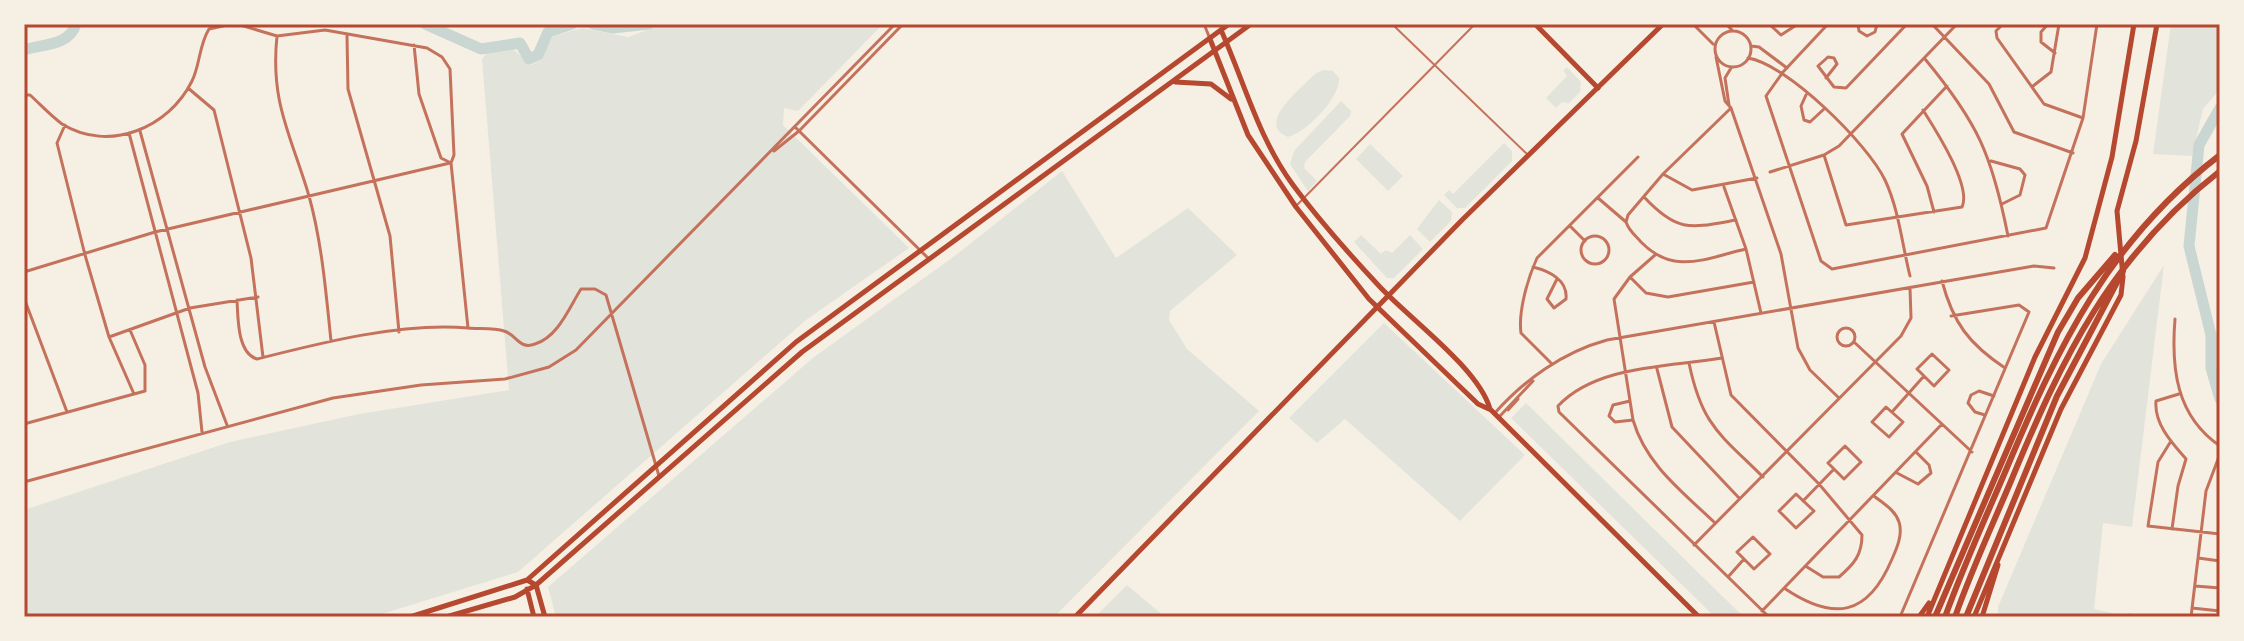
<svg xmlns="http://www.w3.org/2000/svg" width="2244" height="641" font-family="'Exo 2',sans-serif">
	<rect width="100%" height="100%" fill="#f6efe4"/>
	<!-- green -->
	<path fill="#e2e4dc" d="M664,24H883L798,111L784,108L783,125L909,248L806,320L518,572L372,617H24V510L230,442L359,414L509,390L482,59L488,52L513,49L531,65L541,60L550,37L582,28L628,37Z
		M2171,24H2220V89L2203,109L2192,156L2153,154Z
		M1567,67L1581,82L1580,92L1569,103L1562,102L1556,108L1546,98L1567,76L1563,71Z
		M1324,70L1333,71L1339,78C1341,97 1306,133 1288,137C1254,124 1303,87 1316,73Z
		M1341,101L1351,111L1350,116L1305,162L1304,168L1317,181L1308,191L1290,164L1294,151Z
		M1504,143L1512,151V161L1465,208H1457L1444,195L1449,190L1453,194Z
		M1370,144L1403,176L1388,191L1356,159Z
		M1062,171L1116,258L1188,208L1237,255L1170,311L1169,320L1187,349L1259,411L1054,617H556L548,587L814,357L956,255Z
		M1439,200L1452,212L1451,221L1430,242L1417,229Z
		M1361,235L1381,254L1386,250L1392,253L1410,235L1423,249L1394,278H1387L1354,242Z
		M2164,265L2132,527L2103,523L2094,609L2129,617H1998V607L2101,364Z
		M1384,323L1525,455L1460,521L1345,419L1317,443L1289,418Z
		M1526,403L1720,594L1744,617H1715L1511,418Z
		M1127,585L1165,617H1095Z"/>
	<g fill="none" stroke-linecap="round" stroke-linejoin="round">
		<!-- river -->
		<path stroke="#c9d6d2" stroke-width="11" d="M425,24L481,49L520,43L529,59L538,55L548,32L572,24
			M593,24L613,28L649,24
			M24,50C43,44 69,46 76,24
			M2220,108L2199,145L2189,246L2211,335V368L2220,399"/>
		<!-- service -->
		<path stroke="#c5725c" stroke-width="2" d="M1392,24L1527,154
			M1296,206L1475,24"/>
		<!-- minor -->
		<path stroke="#c5725c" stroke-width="3" d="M237,24L277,36L325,30L427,48L442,57L450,69L454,155L451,163L468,328
			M1204,24L1210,39
			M1693,24L1713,44
			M1726,24L1733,31
			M1769,24L1781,35L1798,24
			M1828,24L1783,72L1766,96L1821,261L1832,269L2046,228L2083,118L2097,24
			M1858,24L1859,31L1867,36L1875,32L1877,24
			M1932,24L1989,84L2014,132L2073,153
			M2003,24L1996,31L1997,38L2044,104L2083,118
			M2048,24L2041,32V42L2055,53
			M1715 49a18 18 0 1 1 36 0a18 18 0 1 1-36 0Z
			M277,36C270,103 291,135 309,196C322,243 326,293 331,341
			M347,36L348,89L390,236L399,332
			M414,45L419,94L441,158L451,163
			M1751,46L1759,47L1787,68
			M1716,57L1725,101L1731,108L1781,254L1798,348L1810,370L1839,398
			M1748,58C1787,64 1868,144 1885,180C1899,210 1902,244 1910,276
			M1925,59C1978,123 1992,155 2008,236
			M1826,78L1837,64L1834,58L1828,57L1818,66L1834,87L1846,88L1907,24
			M2033,86L2051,72L2059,24
			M188,88L214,110L251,258L263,357
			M24,95H30C41,105 50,115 62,124C109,153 169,128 192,81C200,65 199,45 209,29L232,24
			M1806,95L1801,106L1804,120L1810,122L1824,109
			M1729,105L1725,78L1731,68
			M1731,108L1663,174L1628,215L1626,222C1629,231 1635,235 1641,242C1674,276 1706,258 1746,249
			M65,125L57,143L85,255L109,337L134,394
			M795,127L929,259
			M140,131L205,367L227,425
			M129,133L198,393L202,432
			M774,151L799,131L903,24
			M1824,155L1846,225L1962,207C1972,186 1935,129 1923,110
			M1991,161L2020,169L2025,175L2020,195L2002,204
			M1770,172L1824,155L1839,146L1957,24
			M1663,174L1692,190L1757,178
			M1724,187L1746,249L1761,313
			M1598,198L1626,222
			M1645,198C1678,233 1691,228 1736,220
			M1934,212L1927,186L1902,134L1947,86
			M1571,227L1585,241
			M1581 250a14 14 0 1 1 28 0a14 14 0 1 1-28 0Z
			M1655,255L1630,277L1614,299L1633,420C1646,465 1683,492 1715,523
			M1533,267C1549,271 1568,280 1566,299L1554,308L1547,299L1557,279
			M24,272L155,232L450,163
			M1630,277L1646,293L1668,297L1754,282
			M1942,281C1953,323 1969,344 2005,368
			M24,298L67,412
			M237,300C238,317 237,353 257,359C320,343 402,322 468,328C478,329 495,328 504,331C517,335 519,350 535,344C558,337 569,308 581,289H595L606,295L659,476
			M2175,319C2171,368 2176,416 2220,446
			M1714,322L1731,395L1819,484L1862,535C1862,555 1854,564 1839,577H1823L1807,567
			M1837 337a9 9 0 1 1 18 0a9 9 0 1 1-18 0Z
			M109,337L190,308L258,297
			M1854,342L1972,452
			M1932,354L1949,370L1934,386L1917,369Z
			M1722,358C1669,367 1596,365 1558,406L1559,412L1769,617
			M1689,363C1702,426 1720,434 1763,477
			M1552,364L1521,333C1518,311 1528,278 1537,258L1638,157
			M1657,369L1672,427L1739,498
			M1630,401L1613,405L1609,416L1615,422L1633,420
			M1886,407L1903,422L1889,437L1872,422Z
			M1508,410L1518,399
			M1892,412L1924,376
			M1494,414C1524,380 1563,352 1607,340L2034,266L2054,268
			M1985,415L1975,412L1968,403L1971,395L1979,391L1994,396
			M1500,416L1533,381
			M24,424L145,391V365L130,330
			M2171,441L2158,462L2148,526L2220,534
			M1845,446L1861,462L1844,479L1828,463Z
			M1897,473L1918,484L1931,473L1929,465L1917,453
			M24,482L333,398L421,385L505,379L549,367L576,350L895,24
			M1796,494L1814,511L1796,528L1779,511Z
			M1803,501L1834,469
			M2172,529L2178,486L2186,459C2172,443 2154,424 2156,401L2179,394
			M1753,537L1770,554L1754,569L1737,552Z
			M1694,545L1901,336L1911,318L1910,288
			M2198,558L2220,561
			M1728,577L1744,559
			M2195,586L2220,588
			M1784,588C1834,622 1868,616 1892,559C1897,548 1903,534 1899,522C1895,510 1884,504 1874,496
			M2192,608L2220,611
			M1762,611L1942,424
			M2130,615L2132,617
			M1900,617L2029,312L2019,305L1951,316
			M2191,617L2206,491L2220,454"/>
		<!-- secondary -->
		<path stroke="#b5482f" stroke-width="5" d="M1535,24L1598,88
			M1221,30C1245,84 1258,137 1293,185C1319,220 1351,256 1380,287C1410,319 1479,369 1490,409
			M1210,39L1248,135L1296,207L1369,299L1478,404L1491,410L1699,617
			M1175,82L1211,84L1231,99
			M527,580L536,585L545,617
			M527,589L534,617
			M410,617L527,580L796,342L1229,24
			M446,617L515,597L536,585L802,352L1251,24
			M1919,617L1929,603
			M1927,617L2035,357L2085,258L2112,157L2134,24
			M1974,617L2061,409L2121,295L2123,277L2117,211L2136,141L2157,24
			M1982,617L1998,565"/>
		<!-- primary -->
		<path stroke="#b5482f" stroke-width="5" d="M1075,617L1462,220L1663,24"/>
		<!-- motorway -->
		<path stroke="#b5482f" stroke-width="6" d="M1935,617L2058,332L2078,298L2115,255
			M1945,617C1963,567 1985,519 2006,470C2058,346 2110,239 2220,155
			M1955,617C1971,571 1992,526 2011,481C2062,358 2111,256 2220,171
			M1966,617L2057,396L2123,271"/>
	</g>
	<!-- border -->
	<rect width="2244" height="641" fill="none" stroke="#f6efe4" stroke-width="52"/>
	<rect x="26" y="26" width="2192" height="589" fill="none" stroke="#b5482f" stroke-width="3"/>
</svg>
